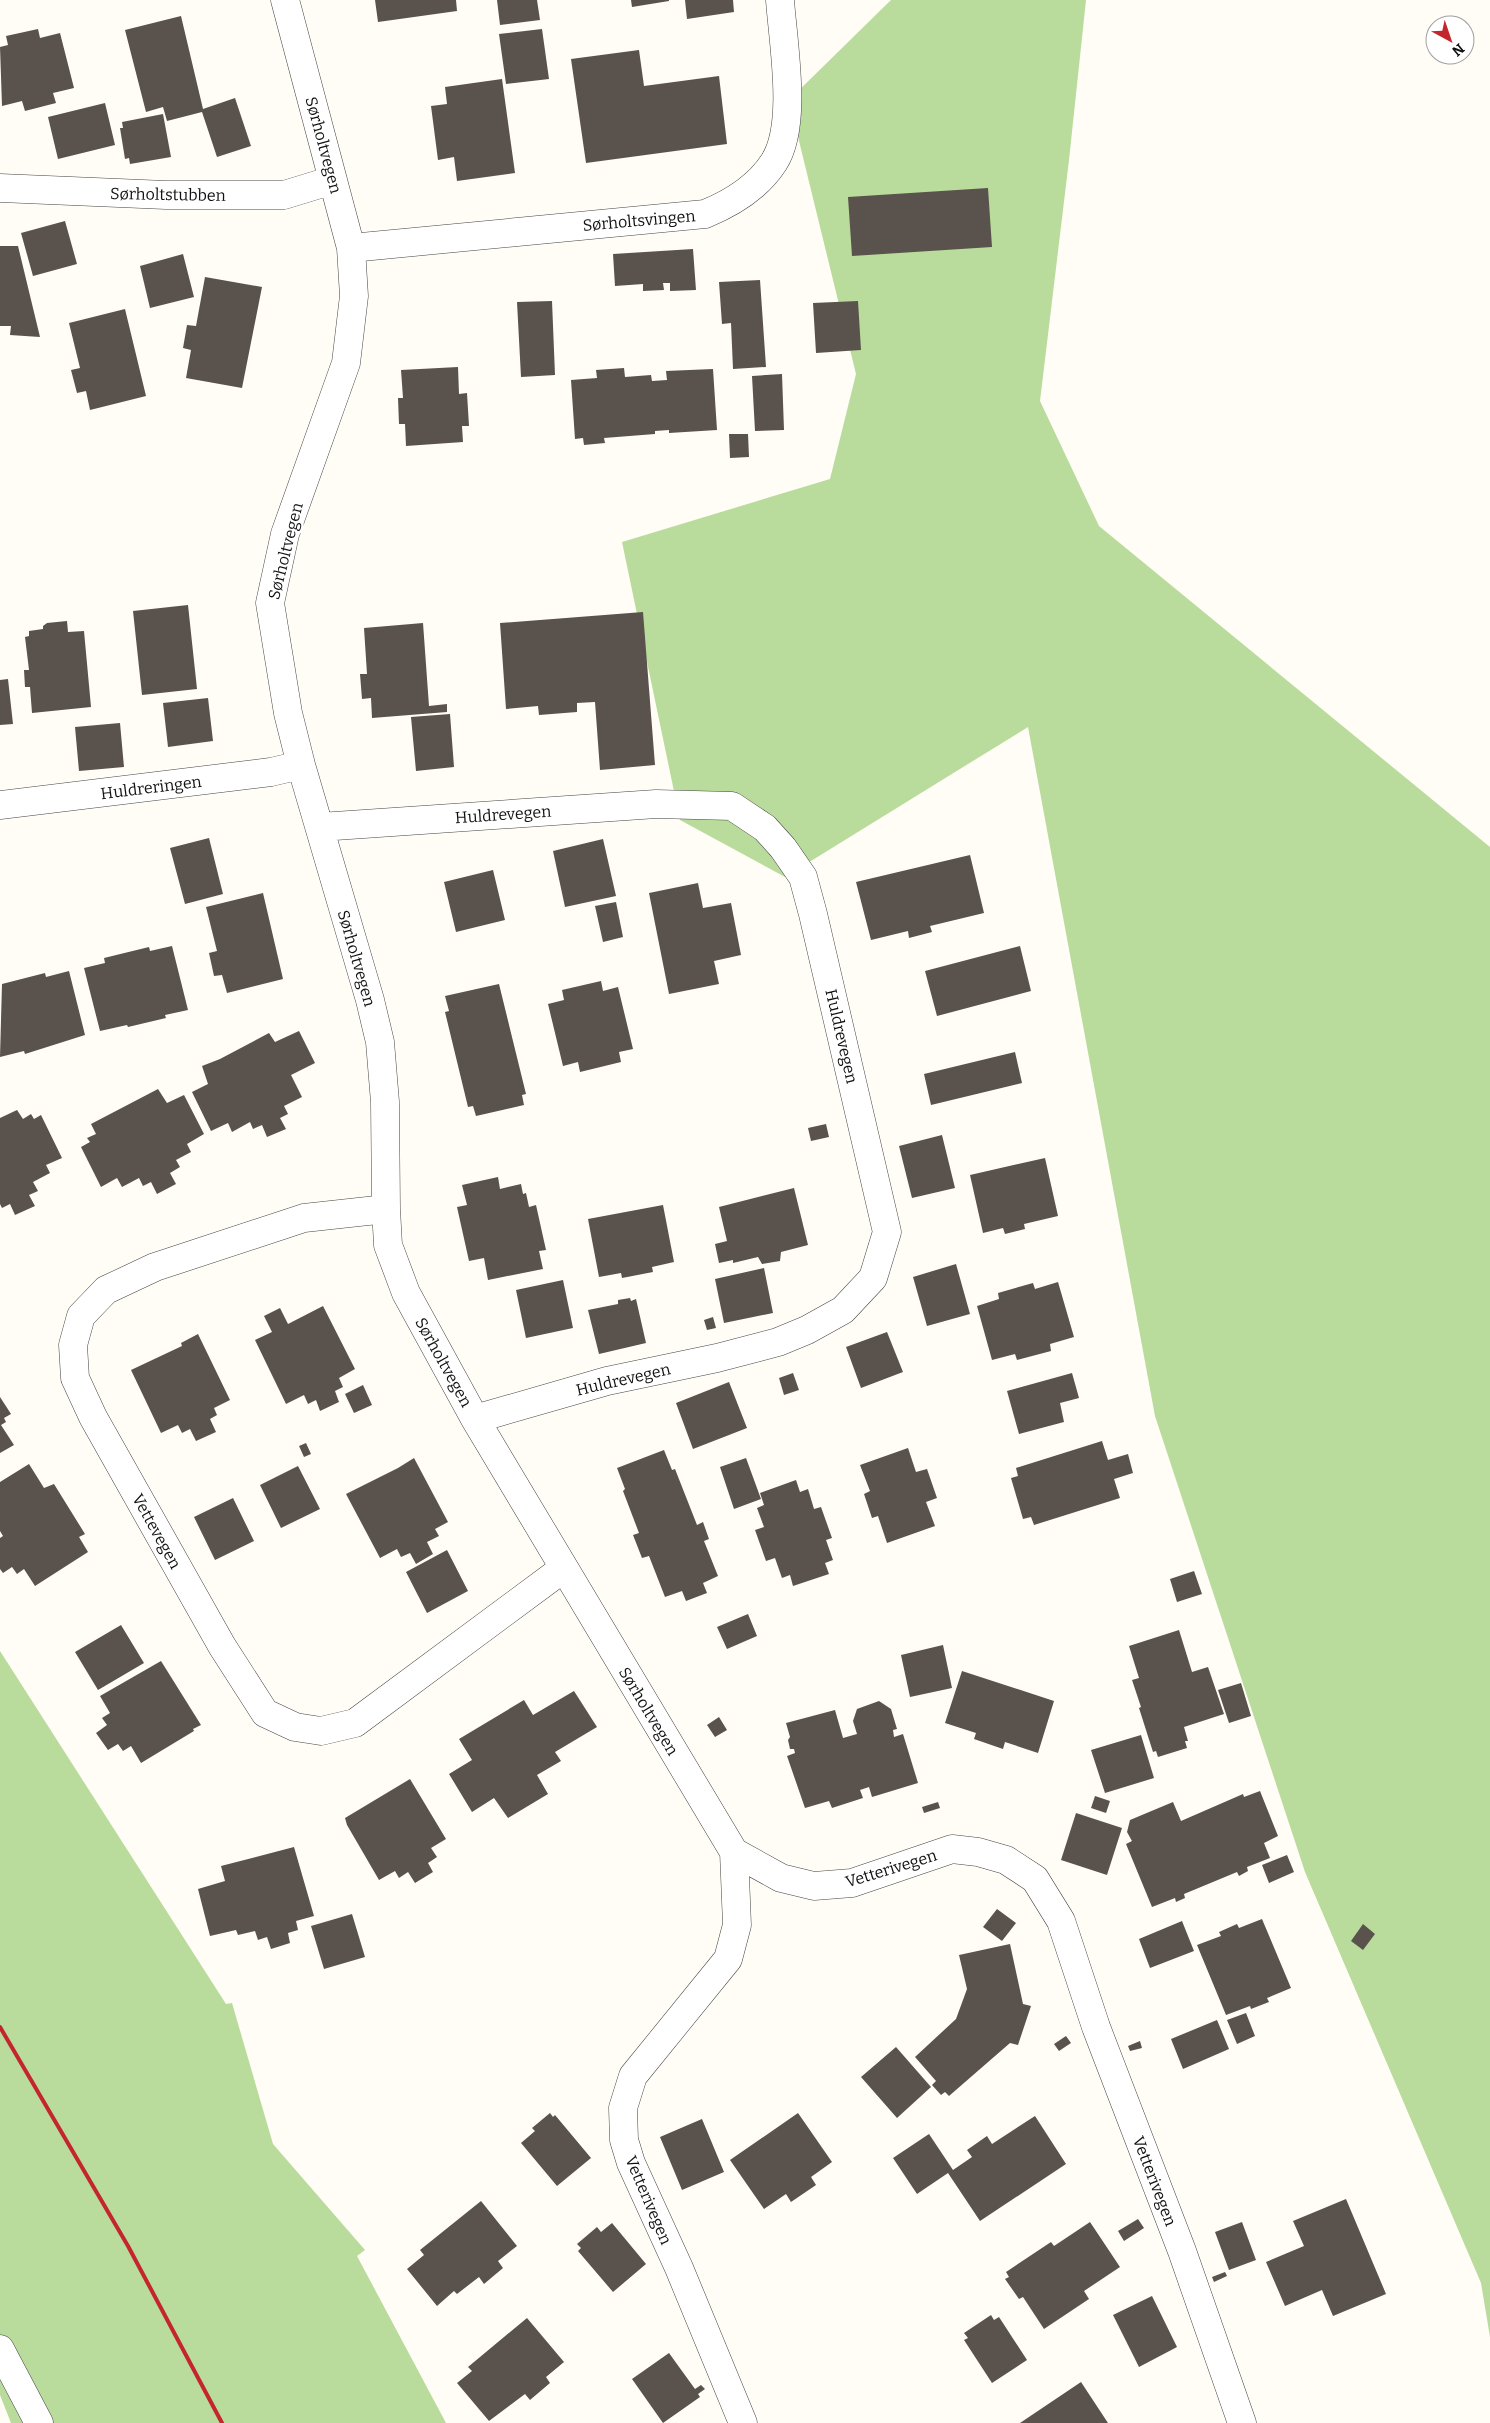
<svg xmlns="http://www.w3.org/2000/svg" width="1490" height="2423" font-family="Bitter,serif">
	<rect width="100%" height="100%" fill="#fffdf5"/>
	<!-- forest -->
	<path fill="#b9dc9c" d="M891,0H1086L1069,160L1040,401L1099,526L1490,847V2337L1481,2283L1305,1872L1155,1416L1028,727L785,877L680,820L622,542L830,479L856,374L789,100Z
		M0,1651L226,2004L232,2003L273,2144L365,2250L357,2256L446,2423H11L0,2395Z"/>
	<!-- building -->
	<path fill="#5a524d" d="M375,0H456L457,11L378,22Z
		M497,0H537L540,20L500,25Z
		M631,0H669V1L632,7Z
		M685,0H733L734,12L687,19Z
		M181,16L203,109L235,98L251,146L217,157L202,112L167,121L163,107L146,112L125,30Z
		M38,29L40,38L60,33L74,88L53,93L56,103L25,111L22,101L2,106L0,47L8,45L6,36Z
		M542,29L549,79L506,84L499,34Z
		M639,50L644,86L719,76L727,144L586,163L571,59Z
		M502,79L515,173L457,181L454,157L438,160L431,106L447,104L445,87Z
		M105,103L115,145L58,159L48,117Z
		M163,114L171,157L130,164L129,158L125,159L120,128H123L122,122Z
		M988,188L992,247L852,256L848,197Z
		M65,221L77,264L33,276L21,233Z
		M0,246H18L40,337L10,335L11,326H0Z
		M693,249L696,290L670,291V283H663L664,290L643,291V284L615,286L613,254Z
		M183,254L194,297L150,308L140,266Z
		M205,277L262,287L242,388L186,378L191,350L183,348L187,325L196,326Z
		M760,280L766,367L733,369L731,323L722,324L719,282Z
		M552,301L555,375L521,377L517,302Z
		M858,301L861,350L816,353L813,303Z
		M125,309L146,396L90,410L86,391L77,393L71,370L80,368L69,323Z
		M458,367L459,394L467,393L469,426H462L463,442L406,446L405,424H399L398,398H403L401,370Z
		M624,368L625,377L651,375L652,381L667,380L666,371L713,369L717,430L669,433V430L655,431V434L604,438L605,443L584,445L583,438L575,439L571,380L597,378L596,370Z
		M782,374L784,430L755,431L752,376Z
		M729,434H748L749,457L730,458Z
		M188,605L197,689L142,695L133,611Z
		M643,612L655,765L600,770L595,702L577,703V712L539,715L538,706L506,709L500,623Z
		M67,621L68,632L84,631L91,707L32,713L30,687H25L24,670H29L25,637L29,636V631L43,629V626L47,623Z
		M423,623L429,706L447,704V712L372,718L371,698L362,699L360,674H367L364,628Z
		M8,679L13,724L0,725V680Z
		M208,698L213,741L168,747L163,703Z
		M450,714L454,767L416,771L411,717Z
		M120,723L124,767L79,771L75,727Z
		M209,838L223,894L185,904L170,848Z
		M603,839L616,896L565,907L553,851Z
		M970,855L984,913L930,926L932,932L909,938L908,931L871,940L856,882Z
		M493,870L505,920L456,932L444,882Z
		M698,883L703,908L731,903L741,955L714,961L719,984L669,994L649,893Z
		M263,893L283,979L227,993L222,975L214,976L209,953L217,951L206,907Z
		M616,902L623,937L603,942L595,906Z
		M172,946L188,1010L165,1015L166,1018L128,1027L127,1025L100,1031L84,968L105,963L104,958L149,947L150,951Z
		M1020,946L1031,991L937,1016L925,971Z
		M69,971L85,1035L25,1054L24,1051L0,1057L2,984L45,973L46,977Z
		M601,981L603,991L618,987L633,1049L619,1052L621,1062L580,1072L578,1062L563,1066L548,1004L564,1000L562,990Z
		M499,984L526,1094L522,1095L524,1105L476,1116L473,1106L468,1107L445,1012L449,1011L445,996Z
		M299,1031L315,1063L291,1075L302,1097L284,1106L288,1114L280,1118L286,1129L267,1137L262,1125L253,1129L250,1122L232,1132L228,1123L211,1131L192,1092L208,1084L202,1066L220,1059L269,1033L275,1042Z
		M1015,1052L1022,1083L931,1105L924,1074Z
		M158,1089L167,1103L184,1095L204,1134L187,1144L191,1152L176,1160L180,1167L170,1173L176,1184L157,1194L151,1182L143,1186L139,1178L122,1187L117,1178L101,1187L81,1147L90,1142L87,1138L96,1134L91,1124Z
		M17,1110L23,1119L31,1114L34,1119L41,1115L62,1158L46,1165L50,1173L33,1182L38,1191L29,1195L35,1206L15,1215L10,1204L2,1208L0,1204V1118Z
		M826,1124L829,1137L811,1141L808,1128Z
		M942,1135L955,1188L912,1198L899,1146Z
		M1045,1158L1058,1216L1024,1224L1025,1229L1005,1234L1003,1228L983,1233L970,1175Z
		M498,1177L500,1189L521,1184L523,1194L526,1193L529,1207L536,1205L546,1250L539,1251L543,1269L488,1280L484,1258L469,1261L457,1207L467,1205L462,1185Z
		M794,1188L808,1245L781,1252L780,1261L762,1264L758,1257L733,1263V1260L719,1263L715,1244L727,1241L719,1207Z
		M663,1205L674,1262L652,1267L653,1272L622,1278L621,1273L599,1277L588,1219Z
		M956,1264L970,1314L927,1326L913,1277Z
		M764,1268L773,1313L724,1323L715,1279Z
		M563,1280L573,1328L526,1338L516,1290Z
		M1058,1282L1074,1337L1050,1344L1051,1351L1017,1360L1015,1354L992,1360L977,1306L999,1299L998,1293L1033,1283L1035,1289Z
		M630,1298L631,1301L636,1299L646,1343L599,1354L588,1310L618,1304V1300Z
		M323,1306L355,1369L339,1378L343,1387L335,1391L339,1402L320,1411L316,1400L308,1404L304,1395L286,1404L255,1340L272,1332L264,1316L280,1308L288,1324Z
		M713,1317L716,1328L707,1330L704,1320Z
		M887,1332L903,1372L861,1388L846,1347Z
		M198,1334L230,1400L214,1408L217,1415L210,1419L216,1432L196,1441L190,1429L182,1433L178,1425L161,1433L131,1370L182,1346L181,1343Z
		M793,1373L799,1390L784,1395L779,1378Z
		M1072,1373L1079,1398L1060,1403L1064,1422L1019,1434L1007,1391Z
		M729,1382L747,1428L693,1449L676,1403Z
		M363,1385L372,1405L354,1413L345,1394Z
		M0,1397L11,1414L4,1418L6,1422L1,1425L14,1445L0,1453Z
		M1102,1441L1108,1460L1128,1454L1133,1473L1114,1479L1120,1498L1034,1525L1031,1517L1023,1519L1011,1478L1018,1476L1016,1468Z
		M306,1443L311,1454L304,1457L299,1446Z
		M908,1448L916,1472L927,1469L937,1498L926,1502L935,1526L887,1543L878,1516L872,1518L864,1494L870,1491L860,1465Z
		M664,1450L672,1470L675,1469L697,1525L703,1522L709,1539L704,1541L718,1576L703,1583L707,1593L686,1601L682,1591L665,1597L649,1556L642,1558L633,1535L639,1533L623,1491L625,1489L617,1468Z
		M414,1458L448,1522L435,1529L439,1536L427,1542L433,1554L416,1564L410,1553L401,1557L397,1549L380,1558L346,1494L398,1468Z
		M746,1458L761,1499L734,1509L720,1467Z
		M29,1464L44,1488L54,1484L85,1534L79,1537L88,1552L35,1586L24,1569L17,1574L12,1567L3,1573L0,1569V1538L3,1536L0,1531V1482Z
		M298,1466L320,1509L281,1528L260,1485Z
		M796,1480L800,1492L808,1489L814,1509L821,1507L832,1538L826,1540L833,1560L825,1563L829,1574L793,1586L790,1575L782,1578L775,1558L766,1561L755,1530L764,1527L757,1508L764,1505L760,1493Z
		M233,1498L254,1541L215,1560L194,1517Z
		M447,1550L468,1591L427,1613L406,1572Z
		M1194,1571L1202,1594L1177,1602L1170,1579Z
		M748,1614L757,1636L727,1649L717,1627Z
		M121,1625L144,1663L98,1690L75,1652Z
		M1179,1630L1192,1672L1208,1667L1224,1714L1184,1727L1188,1741H1185L1187,1748L1158,1757L1156,1751L1153,1752L1139,1708L1141,1707L1132,1680L1139,1678L1129,1646Z
		M943,1645L952,1688L910,1697L901,1655Z
		M161,1661L201,1725L193,1729L194,1731L141,1763L131,1746L123,1751L118,1744L108,1750L96,1733L107,1725L102,1718L110,1713L100,1696Z
		M962,1671L1054,1701L1038,1753L1005,1742L1003,1749L974,1739L976,1733L945,1723Z
		M1241,1683L1251,1716L1229,1723L1218,1690Z
		M574,1691L597,1727L555,1752L561,1761L537,1775L548,1794L508,1818L494,1798L472,1812L449,1774L472,1760L459,1739L524,1700L533,1715Z
		M879,1701L891,1709L897,1729L893,1730L894,1737L903,1734L918,1783L872,1797L869,1787L860,1790L863,1798L832,1808L829,1801L805,1808L787,1756L795,1753L794,1749H790L788,1740L790,1737L786,1723L835,1710L843,1738L857,1734L853,1721L857,1709Z
		M719,1717L727,1730L715,1737L707,1725Z
		M1141,1735L1154,1778L1105,1793L1091,1750Z
		M410,1779L446,1839L431,1848L437,1857L428,1863L433,1872L415,1883L408,1872L399,1878L395,1871L379,1880L347,1825L345,1818Z
		M1260,1791L1278,1836L1264,1843L1270,1858L1247,1867L1248,1871L1239,1876L1237,1872L1184,1894L1185,1898L1176,1902L1175,1898L1152,1907L1126,1844L1132,1841L1127,1832L1130,1820L1173,1802L1181,1821L1243,1794L1244,1797Z
		M1095,1796L1110,1801L1106,1813L1091,1808Z
		M938,1802L940,1808L924,1813L922,1807Z
		M1076,1813L1122,1828L1107,1875L1061,1860Z
		M294,1847L314,1916L296,1921L298,1930L288,1933L290,1943L271,1949L267,1937L258,1940L255,1931L238,1935L236,1930L210,1936L198,1889L225,1881L221,1866Z
		M1287,1855L1294,1872L1269,1883L1262,1865Z
		M997,1909L1016,1923L1002,1941L983,1927Z
		M352,1914L365,1957L324,1969L311,1926Z
		M1262,1919L1291,1988L1267,1998L1269,2002L1251,2009L1250,2006L1226,2015L1197,1945L1221,1936L1219,1932L1237,1924L1239,1928Z
		M1182,1921L1194,1951L1150,1968L1139,1939Z
		M1363,1924L1375,1934L1363,1950L1351,1941Z
		M1010,1944L1023,2004L1031,2006L1018,2045L1010,2043L949,2096L945,2092L941,2095L932,2085L936,2081L915,2057L956,2019L967,1989L959,1955Z
		M1246,2013L1255,2036L1237,2044L1227,2020Z
		M1217,2020L1229,2049L1183,2069L1171,2039Z
		M1066,2036L1071,2043L1059,2051L1054,2044Z
		M1140,2041L1142,2048L1130,2051L1128,2046Z
		M896,2047L931,2087L897,2118L861,2077Z
		M550,2113L553,2117L555,2115L591,2158L557,2186L521,2143L535,2131L532,2128Z
		M798,2113L832,2162L811,2177L816,2185L791,2202L786,2194L764,2209L730,2160Z
		M1035,2116L1066,2164L980,2221L948,2173L917,2194L893,2158L929,2134L953,2170L972,2157L967,2150L987,2136L992,2144Z
		M702,2119L724,2172L682,2190L660,2137Z
		M1346,2199L1386,2294L1333,2316L1322,2290L1285,2306L1266,2262L1304,2246L1293,2221Z
		M481,2201L517,2246L498,2261L503,2268L484,2284L479,2277L457,2294L454,2291L437,2306L407,2269L424,2255L420,2250Z
		M1138,2219L1144,2228L1124,2241L1118,2231Z
		M1090,2222L1120,2267L1084,2291L1089,2299L1044,2329L1023,2297L1019,2299L1005,2279L1009,2277L1006,2272L1051,2242L1054,2246Z
		M1242,2222L1256,2260L1229,2270L1215,2232Z
		M612,2223L646,2264L613,2292L578,2251L581,2248L577,2244L597,2227L601,2232Z
		M1225,2272L1227,2276L1214,2282L1212,2277Z
		M1152,2296L1177,2347L1139,2367L1113,2315Z
		M991,2315L994,2320L999,2317L1027,2360L992,2383L964,2340L968,2338L964,2333Z
		M527,2318L564,2362L546,2377L550,2383L530,2400L525,2394L489,2421L457,2383L472,2371L468,2367Z
		M669,2353L695,2389L701,2385L705,2389L698,2394L700,2397L663,2423L632,2379Z
		M1081,2382L1108,2423H1020Z"/>
	<g fill="none" stroke-linecap="round" stroke-linejoin="round">
		<!-- minor casing -->
		<g stroke="#444" stroke-width="29">
			<path id="minor" d="M285,0L351,248L354,296L346,363L285,534L270,603L288,713L301,765L370,1000L380,1042L385,1102L386,1209L388,1245L406,1293L475,1419L734,1852L737,1925L728,1959L633,2076L623,2108L624,2140L631,2163L679,2268L743,2423
				M0,188L166,195H284L333,180
				M351,248L705,214C732,203 758,187 774,162C798,125 783,43 780,0
				M0,805L271,772L301,765
				M320,827L656,804L732,806L765,828L783,848L803,877L813,914L887,1232L873,1278L843,1310L807,1330L778,1342L717,1358L607,1381L475,1419
				M386,1209L304,1218L155,1267L106,1290L81,1316L73,1345L75,1378L93,1417L222,1646L265,1713L295,1727L321,1731L355,1723L564,1568
				M734,1852L781,1878L814,1886L852,1883L952,1849L978,1852L1006,1860L1035,1879L1061,1921L1096,2027L1182,2251L1242,2423
				M0,2349L39,2423"/>
		</g>
		<!-- minor -->
		<use href="#minor" stroke="#fff" stroke-width="28"/>
		<!-- rail -->
		<path stroke="#c4262e" stroke-width="4" d="M0,2027L128,2246L222,2423"/>
	</g>
	<g text-anchor="middle" stroke-width="5" stroke-linejoin="round" paint-order="stroke">
		<!-- street labels -->
		<g font-size="16" fill="#111" stroke="#fff">
			<text transform="translate(324 145) rotate(75)" y="6">Sørholtvegen</text>
			<text transform="translate(168 194) rotate(1)" y="6">Sørholtstubben</text>
			<text transform="translate(639 220) rotate(-5)" y="6">Sørholtsvingen</text>
			<text transform="translate(285 551) rotate(-76)" y="6">Sørholtvegen</text>
			<text transform="translate(151 787) rotate(-7)" y="6">Huldreringen</text>
			<text transform="translate(503 814) rotate(-4)" y="6">Huldrevegen</text>
			<text transform="translate(357 958) rotate(74)" y="6">Sørholtvegen</text>
			<text transform="translate(842 1036) rotate(77)" y="6">Huldrevegen</text>
			<text transform="translate(444 1362) rotate(61)" y="6">Sørholtvegen</text>
			<text transform="translate(623 1379) rotate(-13)" y="6">Huldrevegen</text>
			<text transform="translate(157 1531) rotate(61)" y="6">Vettevegen</text>
			<text transform="translate(649 1711) rotate(59)" y="6">Sørholtvegen</text>
			<text transform="translate(891 1868) rotate(-17)" y="6">Vetterivegen</text>
			<text transform="translate(1155 2181) rotate(69)" y="6">Vetterivegen</text>
			<text transform="translate(649 2200) rotate(67)" y="6">Vetterivegen</text>
		</g>
	</g>
	<!-- north arrow -->
	<g transform="translate(1450 40) rotate(140)"><circle r="24" fill="#ffffff" stroke="#a0a0a0"/>
	<path d="M0-4L9 19L0 12L-9 19Z" fill="#c4262e"/>
	<text y="-8" font-size="14" font-weight="bold" text-anchor="middle" fill="#111111">N</text>
	</g>
</svg>
